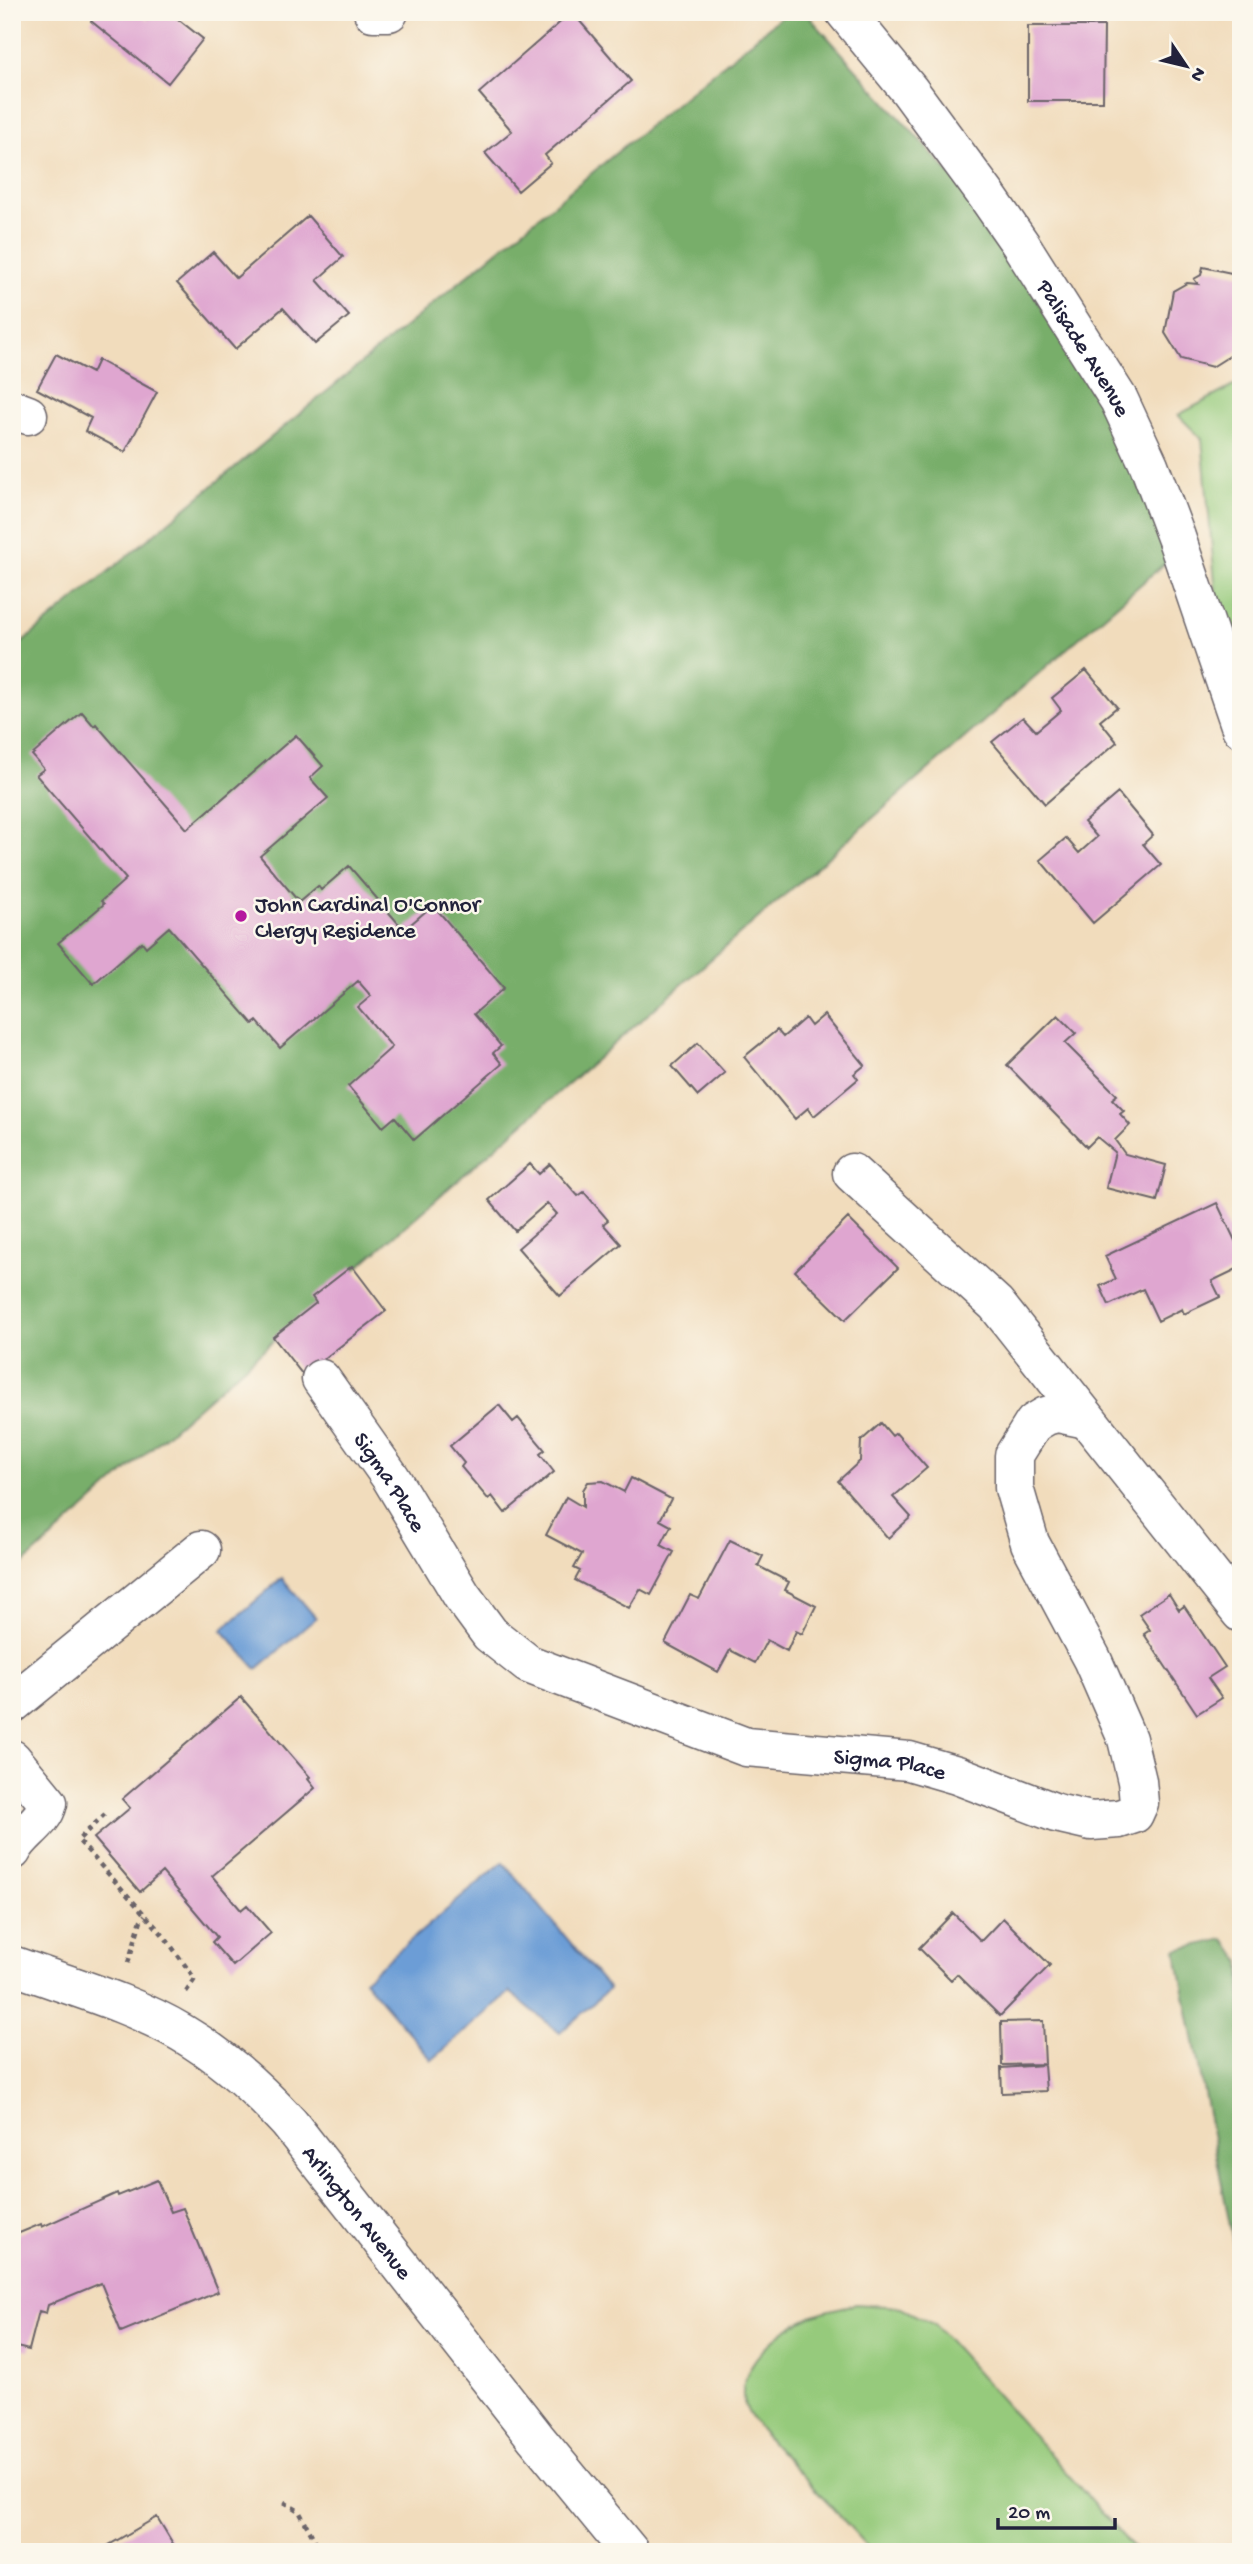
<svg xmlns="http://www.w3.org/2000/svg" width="1253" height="2564" font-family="'Gochi Hand',sans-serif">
	<rect width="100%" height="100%" fill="#fbf7ec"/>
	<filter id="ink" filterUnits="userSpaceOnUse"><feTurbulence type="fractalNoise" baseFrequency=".0143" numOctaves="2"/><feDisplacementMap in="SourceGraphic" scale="14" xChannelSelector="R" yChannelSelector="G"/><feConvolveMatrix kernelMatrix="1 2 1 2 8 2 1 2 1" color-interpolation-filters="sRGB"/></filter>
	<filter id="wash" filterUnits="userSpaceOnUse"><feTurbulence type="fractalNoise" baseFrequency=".00686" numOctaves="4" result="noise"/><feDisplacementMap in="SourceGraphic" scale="28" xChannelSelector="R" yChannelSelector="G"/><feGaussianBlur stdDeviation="1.57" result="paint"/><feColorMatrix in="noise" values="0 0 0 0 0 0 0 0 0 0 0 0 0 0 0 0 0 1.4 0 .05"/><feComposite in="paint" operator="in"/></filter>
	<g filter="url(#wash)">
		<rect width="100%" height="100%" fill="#f1dcbc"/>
		<!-- green -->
		<path fill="#96ca7b" stroke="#5c765b" stroke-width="2" d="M1241,382V728L1223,670L1202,439L1178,415Z
			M856,2304L899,2307L935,2325L1137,2552H873L760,2430C753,2420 744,2409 743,2396C741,2362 781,2329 809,2317C824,2310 841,2308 856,2304Z"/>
		<!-- forest -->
		<path fill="#78ae6b" stroke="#4d6853" stroke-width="2" d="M787,12H805L969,195L1092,384L1172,557L175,1427L12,1574V651Z
			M1224,1939L1241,1961V2282L1176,1950Z"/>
		<!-- water -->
		<path fill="#6c9dd6" stroke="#476088" stroke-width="2" d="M282,1578L316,1618L257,1669L222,1630Z
			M503,1862L609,1989L560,2033L510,1992L432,2060L364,1980Z"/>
		<g id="blocks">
			<!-- building -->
			<path fill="#dfa6d0" d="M98,12H138L147,20L153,12H169L203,39L168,83L91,21Z
				M572,12L631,81L545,155L551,163L518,191L485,153L512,131L479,93Z
				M1028,26H1104L1103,101H1028Z
				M308,216L343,257L317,280L349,316L315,344L283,308L235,349L177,283L213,252L236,278Z
				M1203,267L1241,275V341L1239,350L1212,367L1181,359L1165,333L1173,291L1187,283L1198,284L1194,279L1201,275Z
				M56,354L92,373L98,360L157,392L125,452L85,431L91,418L37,389Z
				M1086,670L1117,707L1100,721L1117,742L1045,804L992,742L1023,717L1036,731L1061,710L1052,698Z
				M82,712L94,726L96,724L187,829L296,735L323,766L310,778L328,798L260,856L299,902L318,886L321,890L349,866L404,930L433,905L504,988L474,1014L501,1046L493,1053L502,1064L414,1140L395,1117L383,1127L348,1086L392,1047L358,1007L371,996L358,981L280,1048L257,1021L253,1024L169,927L146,947L142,942L93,984L58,943L104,904L101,901L126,879L36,775L44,769L32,755Z
				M1118,793L1153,835L1143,844L1161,865L1093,923L1040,860L1066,838L1079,853L1097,837L1084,822Z
				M824,1015L865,1065L854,1074L858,1079L814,1116L808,1108L795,1119L744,1057L777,1030L783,1037L805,1018L811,1026Z
				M1058,1015L1076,1033L1065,1043L1117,1095L1112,1099L1124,1111L1120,1114L1130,1125L1115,1140L1125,1154L1166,1165L1157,1201L1106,1188L1115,1152L1097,1137L1087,1147L1007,1065Z
				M698,1043L725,1073L698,1096L672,1066Z
				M530,1164L539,1174L550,1164L578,1196L584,1192L608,1220L603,1224L621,1244L560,1296L518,1248L557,1214L547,1203L515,1231L489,1200Z
				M1217,1203L1241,1253V1267L1212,1281L1220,1297L1184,1314L1182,1309L1158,1321L1143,1289L1109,1305L1100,1286L1116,1279L1105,1256Z
				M848,1218L898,1268L845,1320L795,1271Z
				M352,1266L386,1311L303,1375L273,1337L316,1303L312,1297Z
				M499,1405L513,1422L518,1418L545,1450L540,1454L554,1472L505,1513L492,1496L488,1499L461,1467L464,1463L450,1446Z
				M881,1423L892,1436L896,1433L927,1468L893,1497L911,1517L888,1538L838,1481L860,1461L861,1441Z
				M631,1478L671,1499L660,1520L671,1526L661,1545L674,1552L651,1595L640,1589L629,1608L575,1580L580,1571L574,1568L582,1554L546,1535L566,1497L583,1507V1490L588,1482L603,1481L624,1492Z
				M730,1540L763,1556L758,1566L789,1582L785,1590L816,1606L802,1634L796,1631L787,1651L767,1640L755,1663L730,1650L718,1672L665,1643L690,1595L699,1599Z
				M1169,1594L1179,1610L1184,1606L1225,1667L1208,1678L1222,1698L1197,1714L1144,1634L1150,1630L1139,1614Z
				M241,1697L310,1777L308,1779L315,1788L212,1876L241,1910L247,1905L271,1933L233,1966L212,1942L217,1937L162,1872L140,1892L94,1838L130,1808L122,1799Z
				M953,1913L981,1941L1003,1918L1050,1965L1000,2016L957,1974L951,1980L919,1948Z
				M1043,2021L1045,2064L1002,2065L1001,2022Z
				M1044,2065L1046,2091L1002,2093L1001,2068Z
				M157,2180L171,2212L183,2208L218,2292L121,2332L101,2283L48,2305L46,2313L39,2311L29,2350L12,2346V2236L41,2224L42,2227L117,2193L118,2196Z
				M157,2517L178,2552H97Z"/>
		</g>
	</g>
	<g filter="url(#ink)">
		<use href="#blocks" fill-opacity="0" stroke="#6a6368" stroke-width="2"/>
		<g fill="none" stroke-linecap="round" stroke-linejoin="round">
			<!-- minor casing -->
			<g stroke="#6a6368" stroke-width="41">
				<g id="minor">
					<path d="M373,12H389"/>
					<path id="s1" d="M845,12L909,90L987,196L1021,245L1119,400L1149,465L1176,537L1241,728"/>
					<path d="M12,409L28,415"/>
					<path d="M852,1173L996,1304L1241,1613"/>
					<path id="s2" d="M321,1379L391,1478L462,1596L490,1634L528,1664L746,1747L909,1761L957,1775L1056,1813L1091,1821L1119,1819L1134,1814L1139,1803L1137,1781L1127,1739L1092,1659L1030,1543L1014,1488V1455L1034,1423L1046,1416L1057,1413L1086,1419"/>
					<path d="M12,1704L201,1550"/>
					<path d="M12,1759L48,1803C43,1824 21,1832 12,1851"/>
					<path id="s3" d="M12,1965C69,1986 130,2002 182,2033C223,2057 258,2089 289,2123L536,2438L630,2552"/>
				</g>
			</g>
			<!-- path -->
			<path stroke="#6a6368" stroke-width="4.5" stroke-dasharray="5 5" stroke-linecap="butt" d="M105,1814L78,1840L164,1936L195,1979L186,1992
				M128,1963L141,1920L145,1915
				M284,2502L299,2511L321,2552"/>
			<!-- minor -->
			<use href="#minor" stroke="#fff" stroke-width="38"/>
		</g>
	</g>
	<!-- markers -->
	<circle fill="#b5179e" stroke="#fbf7ec" stroke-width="2.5" cx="241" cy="916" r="7"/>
	<g text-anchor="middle" stroke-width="5" stroke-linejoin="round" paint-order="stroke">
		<!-- street labels -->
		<g font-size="23" fill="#22223b" stroke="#fbf7ec">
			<text dy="8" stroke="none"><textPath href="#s1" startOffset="413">Palisade Avenue</textPath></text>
			<text dy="8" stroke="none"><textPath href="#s2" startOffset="124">Sigma Place</textPath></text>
			<text dy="8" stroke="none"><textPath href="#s2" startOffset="733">Sigma Place</textPath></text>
			<text dy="8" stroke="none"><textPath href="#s3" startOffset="436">Arlington Avenue</textPath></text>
		</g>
		<!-- poi labels -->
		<g font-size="23" fill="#22223b" stroke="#fbf7ec" text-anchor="start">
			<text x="255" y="911">John Cardinal O'Connor<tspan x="255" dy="26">Clergy Residence</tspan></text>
		</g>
	</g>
	<!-- margin -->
	<rect width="1253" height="2564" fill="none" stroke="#fbf7ec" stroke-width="42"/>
	<!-- north arrow -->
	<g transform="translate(1186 66) rotate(125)" stroke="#fbf7ec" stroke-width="5" paint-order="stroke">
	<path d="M0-5L12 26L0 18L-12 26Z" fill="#22223b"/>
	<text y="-10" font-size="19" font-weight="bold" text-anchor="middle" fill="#22223b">N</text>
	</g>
	<!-- scale -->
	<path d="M998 2518v10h117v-10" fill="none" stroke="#22223b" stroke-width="3.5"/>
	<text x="1008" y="2518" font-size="21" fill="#22223b" stroke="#fbf7ec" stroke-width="5" paint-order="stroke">20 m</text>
</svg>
